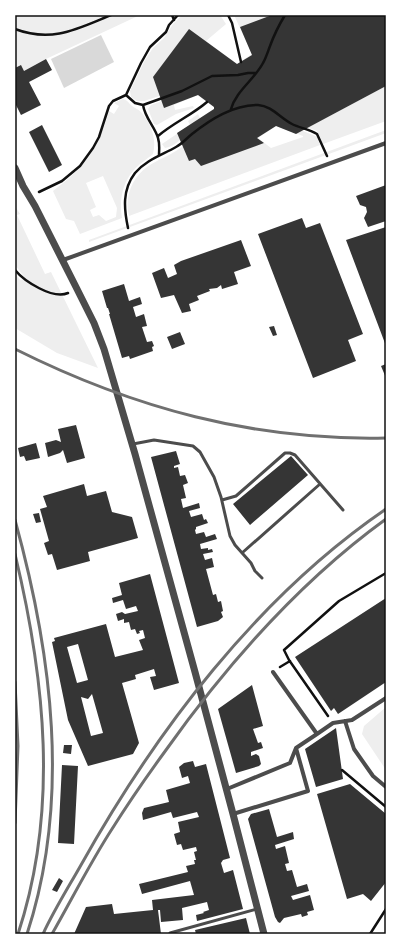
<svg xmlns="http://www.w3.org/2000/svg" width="401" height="949" font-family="'Roboto Serif',serif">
	<rect width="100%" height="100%" fill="#fff"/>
	<!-- green -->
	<path fill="#eee" fill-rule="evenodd" d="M15,15H140L46,59L24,71L15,68Z
		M182,15H220L226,24L206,41L237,64L252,54L234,15H267L271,24L262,59L175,91L144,101H137L131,97L130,91L145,60L153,48L164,38L173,24Z
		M246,76H248C247,83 241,86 237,90C231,95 228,102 223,107C214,116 202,121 192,129C184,136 176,146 165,148L162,144L190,125L188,121L198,114L200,118L215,108L198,95L174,105L175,110L193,106L194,108L176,114L157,125L154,124L148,109L151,105L181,94L208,80L219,77L231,78Z
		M386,86V121L323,144L317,131L301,125L326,118Z
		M123,99C127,100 128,102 131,105C134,108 138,109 141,112C151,123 157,139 153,154C147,159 139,164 134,170C122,183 119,201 122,218L80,234L74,221L66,219L53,191C85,167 98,150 109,111L114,114L119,106L114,103ZM103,176L117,208L116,217L106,221L99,215L93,217L90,210L96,207L86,183Z
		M230,115L293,127L313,135L317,137L320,145L129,216C124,197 132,178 147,167C157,160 169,156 179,149C196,138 213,126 230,115ZM276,126L303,136V137L271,148L258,138Z
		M386,130V133L89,242V240Z
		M15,206L20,214L17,215L45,274L51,272L98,368L57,353L15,328V274L20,280L26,279L15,265Z
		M386,707V770L362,734L364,726Z"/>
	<!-- water -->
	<path fill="#d9d9d9" d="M101,35L114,62L64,88L51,59Z"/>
	<!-- building -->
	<path fill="#353535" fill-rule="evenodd" d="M272,15H386V86L296,134L276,126L257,138L264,143L201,166L195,159L189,161L177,133L214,109V107L198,95L164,108L153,77L189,29L237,64L252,55L240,27Z
		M46,59L52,70L29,82L41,105L21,115L15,103V68L21,65L24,71Z
		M42,125L62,165L49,172L29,132Z
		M386,185V221L368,227L364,218L367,212L366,207L360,205L356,196Z
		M302,218L306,228L320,223L363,334L348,340L356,361L313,378L258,234Z
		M386,227V346L346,240Z
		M241,240L251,266L234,272L238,284L222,289L221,285L217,288L209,289L210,291L197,296L199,300L189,304L191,311L182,313L174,295L161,298L152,273L164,268L168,278L177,274L174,265L181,261Z
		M124,284L129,301L140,297L142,304L133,307L136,317L144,314L147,326L142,327L147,342L152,341L154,346L152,347L153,351L130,359L129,356L122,358L109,314H110L108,308H107L102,291Z
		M274,326L277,335L273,336L269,327Z
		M180,332L185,344L172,349L167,337Z
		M386,364V378L381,366Z
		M76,425L85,458L67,463L63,450L60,453L48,457L45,443L56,440L61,442L58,429Z
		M36,443L40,458L26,461L24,456L20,457L18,448Z
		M176,451L180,464L174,466V468L178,467L180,476L185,475L188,483L183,485L186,498L181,499L183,508L199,503L200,508L189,511L191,517L202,514L204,520L206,519L208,523L196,527V529L195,530L196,534L204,532L206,537L215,534L217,539L200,544L201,549L208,548V550L212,549L213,552L203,554L205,560L212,558L214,567L206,569L213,595L216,594L218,602L221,601L223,611L221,612L223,617L218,621L197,627L151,457Z
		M291,456L308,475L250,525L233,504Z
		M84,484L87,496L106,491L112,512L132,517L138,538L88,552L90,561L57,570L52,554L48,555L44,543L49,541L40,509L47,507L43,496Z
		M39,513L41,522L36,523L33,514Z
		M150,574L179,683L154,690L150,677L156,676L154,669L135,675L136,679L122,683L139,743L133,754L88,766L68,720L52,642L55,641L54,638L106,624L115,657L143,650L139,640L145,638L143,630L139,631L140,633L137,634L135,629L131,630L129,622L124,623V619L118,621L116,614L122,612L125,614L138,611L136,606L126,609L123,600L113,603L112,598L122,595L119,583ZM78,644L88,680L77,683L67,647ZM92,694L103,733L91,736L81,697L88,699Z
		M386,598V682L338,714L334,708L331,711L295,657Z
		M252,685L263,726L253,729L258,743L261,742L263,748L251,752V756L256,754L259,756L261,764L259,766L236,773L218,709Z
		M336,728L343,779L316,787L305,749Z
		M64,745H72L71,754L63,753Z
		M193,761L195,767L206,764L230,858L223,860L221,863L224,873L233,870L243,909L197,921L196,915L204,913L203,912L209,910L207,902L182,908L183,920L161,922L160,910H158L161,934H74L86,907L112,904L114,914L153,910L152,900L194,895L190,881L142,894L139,884L188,872L186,866L195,864L194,860H196L194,852L197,851L196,847L183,850L181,844L177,845L174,834L180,832L178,822L199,817L197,812L173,818L171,812L143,820L142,813L144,808L169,802L166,790L190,783L188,776L182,778L179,767L184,763Z
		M62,765L78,766L74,844L58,843Z
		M350,784L386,814V882L371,901L363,894L347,899L317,794Z
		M269,809L277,837L293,832L294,839L275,845L276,849L285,846L289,863L285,864L287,871L292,870L297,887L307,884L309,891L291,896L293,900L310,895L314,910L307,912L308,915L302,917L301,914L284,918L280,923L278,922L275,917L248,819L251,814Z
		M59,878L63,881L57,892L52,890Z
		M246,918L250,934H196L195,930Z"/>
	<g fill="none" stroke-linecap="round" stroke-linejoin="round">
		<!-- path -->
		<path stroke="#111" stroke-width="2.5" d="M172,15L174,20
			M228,15L232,23L241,62
			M15,29C52,43 77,29 111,15
			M126,95L135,103L143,105L182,91L212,76L238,75L248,73H256
			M126,95L141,63L150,47L166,32L169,25L178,15
			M143,105C145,118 155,127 158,138C160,144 159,150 159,155
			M231,109C236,91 254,80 263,63C266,58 268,51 270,46C274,35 279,25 285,15
			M158,136C173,123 192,115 207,102
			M39,192L62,181L80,166L93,148L99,137L109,106L113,101L126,95
			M128,228C124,209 122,190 135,173C146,160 162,155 176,147C182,144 187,138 192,134C211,119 233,105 258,105C272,106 280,118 292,124C300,128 309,129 317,134L327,156
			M15,270C24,281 53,300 68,293
			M280,667L290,661
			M328,716L289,660L284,650L339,601L386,573
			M342,770L386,807
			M370,934L386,909"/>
		<!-- service -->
		<path stroke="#4c4c4c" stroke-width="3" d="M133,444L154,440L193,446L200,452L214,477L221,497L230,536L235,545L251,563L255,571L262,578
			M222,500L236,496L285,453H290L295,455L343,510
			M242,553L320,484
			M170,933L257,909"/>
		<!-- minor -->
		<path stroke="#4c4c4c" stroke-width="4" d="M63,260L386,143
			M273,672L317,734
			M345,721L354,749L373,776L386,787
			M227,789L290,763L296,748L317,734L333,723L352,720L386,698
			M233,814L308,791L296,748"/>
		<!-- tertiary -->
		<path stroke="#4c4c4c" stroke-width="7" d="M15,168L23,186L35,206L77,289L94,323L104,349L135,454L195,672L233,814L264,934"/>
		<!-- rail -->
		<path stroke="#707070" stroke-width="3" d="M15,349C133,408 254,441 386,438
			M15,520C52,654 71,800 27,934
			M15,554C45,679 59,810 18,934
			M15,682L18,746L15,823
			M43,934C54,910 68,888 81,865C156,731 257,597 386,509
			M52,934C72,899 90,863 112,829C129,802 147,776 166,750C228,663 299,582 386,519"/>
	</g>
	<!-- border -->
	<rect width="401" height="949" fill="none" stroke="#ffffff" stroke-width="32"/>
	<rect x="16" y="16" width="369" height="917" fill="none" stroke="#111" stroke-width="1.5"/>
</svg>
